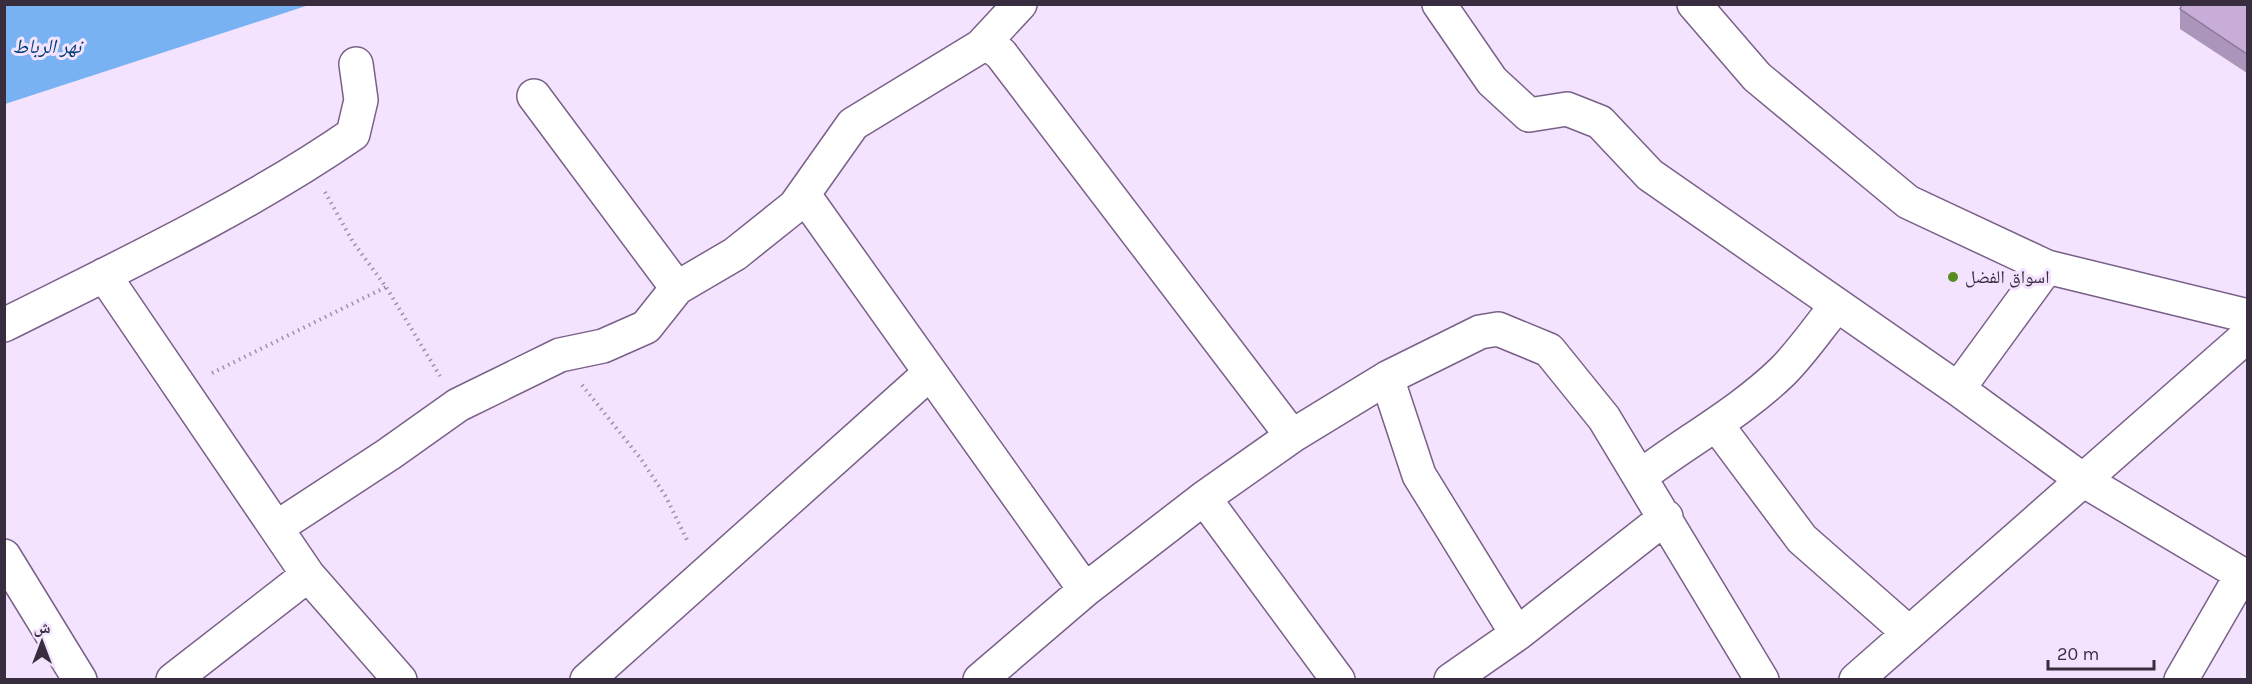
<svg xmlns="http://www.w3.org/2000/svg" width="2252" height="684" font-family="Karla,'Noto Naskh Arabic',sans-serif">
	<rect width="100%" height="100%" fill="#f3e3fe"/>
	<!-- water -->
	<path fill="#79b2f2" d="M5,4H309V5L5,104Z"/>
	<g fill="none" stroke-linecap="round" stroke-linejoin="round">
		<!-- minor casing -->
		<g stroke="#796088" stroke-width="36">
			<path id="minor" d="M1439,4L1492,81L1529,115L1567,109L1600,122L1650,175L1958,389L2083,480L2248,578
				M981,46L1020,4
				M534,96L677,288L735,254L795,206L853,124L981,46H991L1001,54L1292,436
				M804,195L1085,590
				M104,275L308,575L400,680
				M4,325C122,266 244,209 353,134L361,100L356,64
				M1387,378L1419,475L1517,634
				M1958,389L2047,267
				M1716,424L1802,539L1909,633
				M1641,476C1687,441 1741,412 1783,371C1802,352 1819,327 1836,306
				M1204,498L1338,680
				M276,528L389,454L458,405L560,355L603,346L646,327L677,288
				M4,556L80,680
				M173,680L308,575
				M587,680L930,373
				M980,680L1085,590L1204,498L1292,436L1387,378L1480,332L1498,329L1549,350L1604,418L1762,680
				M1451,680L1517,634L1666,517
				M1856,680L2248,335
				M2181,680L2241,576"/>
		</g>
		<!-- major casing -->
		<g stroke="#796088" stroke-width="36">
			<path id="major" d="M1694,4L1757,77L1908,202L2047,267L2248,316"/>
		</g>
		<!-- path -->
		<path stroke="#9e91a7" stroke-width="4" stroke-dasharray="1.5 4.5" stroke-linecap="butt" d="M325,192L353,242L386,287L440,376
			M212,373L386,287
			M582,385L641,459L666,497L688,542"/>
		<!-- minor -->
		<use href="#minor" stroke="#fff" stroke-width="33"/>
		<!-- major -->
		<use href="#major" stroke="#fff" stroke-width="33"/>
	</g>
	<!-- wall -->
	<path fill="#ac95bb" d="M2247,4V73L2180,29V9Z"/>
	<!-- building -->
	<path fill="#c8add9" stroke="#8c7998" stroke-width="1.5" d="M2182,4H2247V54L2180,9Z"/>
	<!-- markers -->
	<circle fill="#588b21" stroke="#f3e3fe" stroke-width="2" cx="1953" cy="277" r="6"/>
	<g text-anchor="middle" stroke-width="6" stroke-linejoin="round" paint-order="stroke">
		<!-- poi labels -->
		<g font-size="18" fill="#382d3f" stroke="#f3e3fe" text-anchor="start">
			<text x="1965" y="283">اسواق الفضل</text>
		</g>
		<!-- water labels -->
		<g font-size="20" font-style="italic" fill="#004079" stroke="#f3e3fe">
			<text x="47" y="53">نهر الرباط</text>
		</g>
	</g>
	<!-- border -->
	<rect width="2252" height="684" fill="none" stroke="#382d3f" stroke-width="12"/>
	<!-- north arrow -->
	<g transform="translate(42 642)" stroke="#f3e3fe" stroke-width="4.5" paint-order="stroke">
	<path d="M0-4.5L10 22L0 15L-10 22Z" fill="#382d3f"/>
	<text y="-9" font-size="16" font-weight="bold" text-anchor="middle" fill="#382d3f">ش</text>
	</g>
	<!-- scale -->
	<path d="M2048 660v9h106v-9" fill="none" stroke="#382d3f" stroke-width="3"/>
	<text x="2057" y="660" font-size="18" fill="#382d3f" stroke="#f3e3fe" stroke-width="4.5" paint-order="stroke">20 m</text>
</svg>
